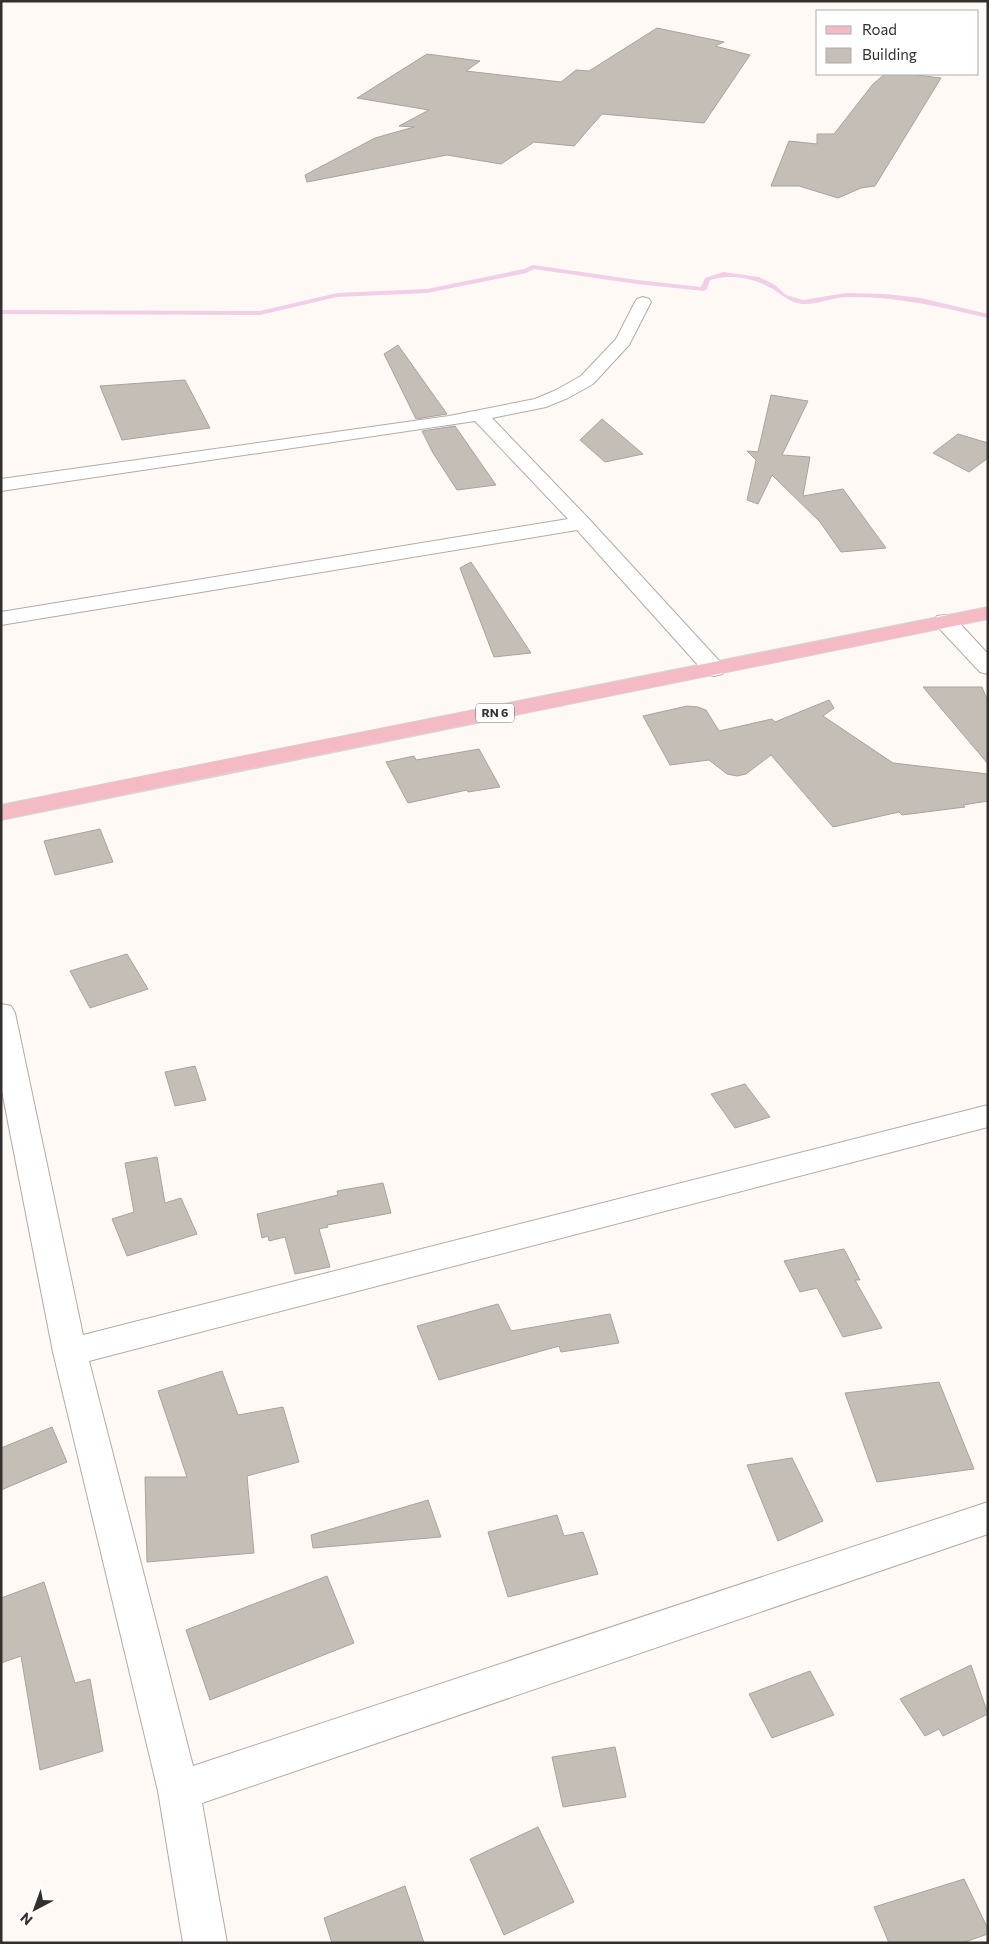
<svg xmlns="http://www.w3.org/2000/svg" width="989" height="1944" font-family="Commissioner,sans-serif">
	<rect width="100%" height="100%" fill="#fff9f6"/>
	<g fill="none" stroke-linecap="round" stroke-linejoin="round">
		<!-- stream -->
		<path fill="#f0cfe7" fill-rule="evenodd" d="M533,265L637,280L701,287L705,278L723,272L759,277L775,285L786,295L803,300L846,293L885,294L921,298L988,314V318C941,307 896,296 848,297C833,297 817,305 802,304C787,302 781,293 769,287C752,277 728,274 710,280L707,289L704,291L637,284L534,269L526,273L427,293L337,297L260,315L1,314V310L260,311L337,293L427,289L524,269Z"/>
	</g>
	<!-- building -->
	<path fill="#c4beb6" stroke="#a9a39c" d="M657,28L724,42L715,46L750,55L704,123L602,114L574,146L534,142L501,164L447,155L307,182L305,175L375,138L414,127L399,126L429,110L357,98L427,54L480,61L466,71L561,82L576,70L589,71Z
		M885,74H909L941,78L875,186L861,188L838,198L799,186H771L789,141L817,144V134H834L873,84Z
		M398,345L447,414L416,419L384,354Z
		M185,380L210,428L122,440L100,386Z
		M771,395L808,401L782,455L810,457L803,496L843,489L886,548L841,552L820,522L772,475L758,504L747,500L756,460L747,451L758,452Z
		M602,419L643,454L605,462L580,440Z
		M455,426L496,485L457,490L433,453L422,431Z
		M958,434L988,443V458L969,472L933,453Z
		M471,562L531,653L494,657L460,568Z
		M923,687H982L988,702V764Z
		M829,700L834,708L823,716L893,763L988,774V801L963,805L965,807L902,815L899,812L833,827L771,755L746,774L737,776L727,774L709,760L670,765L643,716L687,706L698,707L706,710L719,731L772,719L775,722Z
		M479,749L500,787L468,792L467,790L408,803L386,762L414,756L416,760Z
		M100,829L113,862L55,875L44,841Z
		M127,954L148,989L90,1008L70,971Z
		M195,1066L206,1100L175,1106L165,1072Z
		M745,1084L770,1117L735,1128L711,1094Z
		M157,1157L165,1203L181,1198L197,1234L127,1256L112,1219L134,1212L125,1163Z
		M383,1183L391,1213L327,1225L328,1227L319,1229L330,1267L295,1274L285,1237L269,1241L268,1236L262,1238L257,1214L338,1195L337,1191Z
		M844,1249L860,1280H855L882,1328L843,1337L817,1288L800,1292L784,1261Z
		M498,1304L511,1331L610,1314L619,1343L561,1352L559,1346L439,1380L417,1326Z
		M222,1371L238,1415L283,1407L299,1462L247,1476L254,1553L147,1562L145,1477H187L158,1391Z
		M939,1382L974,1469L877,1482L845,1393Z
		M52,1427L67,1462L1,1490V1448Z
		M792,1458L823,1521L778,1541L747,1465Z
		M428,1500L441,1537L313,1548L311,1535Z
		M557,1515L564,1536L583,1532L598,1574L508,1597L488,1532Z
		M327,1576L354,1643L210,1700L186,1630Z
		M44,1582L75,1683L90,1679L103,1751L40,1770L21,1656L1,1663V1598Z
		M971,1665L988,1714L943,1736L939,1729L925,1736L900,1699Z
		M810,1671L834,1715L772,1738L749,1694Z
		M615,1747L626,1797L563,1807L552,1757Z
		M538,1827L574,1902L504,1935L470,1859Z
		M964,1879L988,1929V1934L962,1943H889L874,1907Z
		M405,1886L424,1943H332L324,1918Z"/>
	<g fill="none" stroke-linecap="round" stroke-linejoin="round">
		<!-- street casing -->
		<g stroke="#b4aaa6" stroke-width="2">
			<path id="street" d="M643,297L649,299L651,302L629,345L593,384L568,398L546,407L492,418L589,519L722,664L725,669L722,674L714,676L706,674L577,530L1,625V612L568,519L475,421L1,491V479L449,416L535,399L556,390L581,376L616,339L635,302L637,299Z
				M945,615L953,616L988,654V674L980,672L937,626L934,621L937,616Z
				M1,1004L11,1006L15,1013L83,1335L988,1105V1127L89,1361L193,1766L988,1502V1534L202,1803L227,1943H183L158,1791L53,1352L1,1086Z"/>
		</g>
		<!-- primary casing -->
		<g stroke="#d6d5d5" stroke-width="2">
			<path id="primary" d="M988,607V619C659,687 330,751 1,820V805C330,737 659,674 988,607Z"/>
		</g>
		<!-- street -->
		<use href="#street" fill="#fff" fill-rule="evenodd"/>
		<!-- primary -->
		<use href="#primary" fill="#f5bbc5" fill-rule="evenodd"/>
	</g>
	<g text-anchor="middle" stroke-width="4" stroke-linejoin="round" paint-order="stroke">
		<!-- shield labels -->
		<rect fill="#fff" stroke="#706d6c" stroke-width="1" x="476" y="703.5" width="38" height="19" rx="4"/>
		<g font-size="12" font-weight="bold" fill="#332f2d">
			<text x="495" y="717">RN 6</text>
		</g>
	</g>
	<!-- border -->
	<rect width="989" height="1944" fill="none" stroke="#332f2d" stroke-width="5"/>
	<!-- legend -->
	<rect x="816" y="10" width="162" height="65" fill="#ffffff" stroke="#adacab"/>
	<rect x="826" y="26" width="25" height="8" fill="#f5bbc5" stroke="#adacab"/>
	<text x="862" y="35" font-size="15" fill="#332f2d">Road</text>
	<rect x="826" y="48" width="25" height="15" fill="#c4beb6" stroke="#adacab"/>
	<text x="862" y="60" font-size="15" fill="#332f2d">Building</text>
	<!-- north arrow -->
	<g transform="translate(35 1909) rotate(221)" stroke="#ffffff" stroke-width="4" paint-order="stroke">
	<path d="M0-4L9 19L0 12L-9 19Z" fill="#332f2d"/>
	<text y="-8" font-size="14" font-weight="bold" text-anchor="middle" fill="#332f2d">N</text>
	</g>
</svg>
